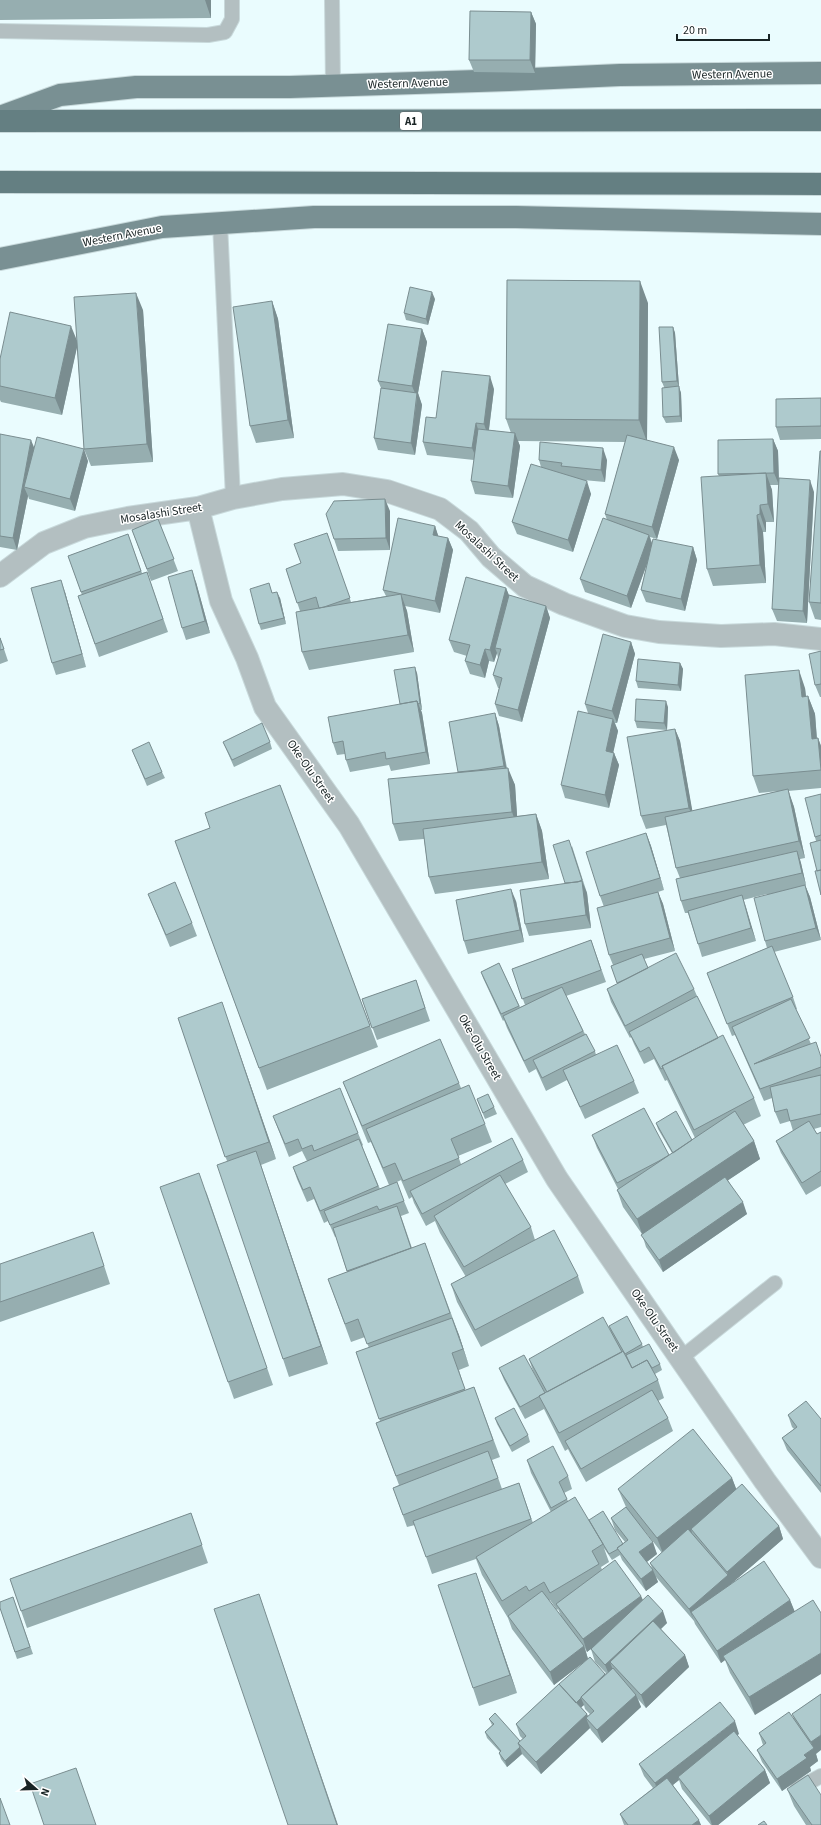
<svg xmlns="http://www.w3.org/2000/svg" width="821" height="1825" font-family="'Source Sans 3',sans-serif">
	<rect width="100%" height="100%" fill="#eafcfe"/>
	<g fill="none" stroke-linecap="round" stroke-linejoin="round">
		<!-- service casing -->
		<g stroke="#c8d9db" stroke-width="16">
			<path id="service" d="M332,0L333,86
				M0,31L208,35L225,32L232,19V0
				M220,223L233,498
				M681,1358L775,1283
				M797,1789L821,1776"/>
		</g>
		<!-- minor casing -->
		<g stroke="#c8d9db" stroke-width="24">
			<path id="minor" d="M198,508L221,601L247,658L265,707L349,825L557,1179L765,1481L821,1557
				M0,576L44,543L84,527L128,518L198,508L233,498L282,489L343,484L387,491L440,509L469,531L491,557L525,586L564,604L625,626L659,632L721,636L774,634L821,639"/>
		</g>
		<!-- primary casing -->
		<g stroke="#c8d9db" stroke-width="24">
			<path id="primary" d="M0,117L60,95L136,87H290L509,80L620,75L821,73
				M0,259L162,227L314,217H516L821,224"/>
		</g>
		<!-- motorway casing -->
		<g stroke="#c8d9db" stroke-width="24">
			<path id="motorway" d="M0,121L821,120
				M0,182L821,184"/>
		</g>
		<!-- service -->
		<use href="#service" stroke="#b3bfc1" stroke-width="14"/>
		<!-- minor -->
		<use href="#minor" stroke="#b3bfc1" stroke-width="22"/>
		<!-- primary -->
		<use href="#primary" stroke="#799093" stroke-width="22"/>
		<!-- motorway -->
		<use href="#motorway" stroke="#647f82" stroke-width="22"/>
	</g>
	<!-- wall -->
	<path fill="#96aeb0" fill-rule="evenodd" d="M0,0H211V18L0,20Z
		M531,12L536,24L535,73L474,72L469,60Z
		M435,299L428,325L406,320L404,313Z
		M272,301L278,319L294,438L256,443L250,426Z
		M648,303L647,440L679,460L657,539L650,537L652,543L693,547L697,560L685,611L646,602L641,590L647,564L631,608L585,592L580,579L607,520L605,514L625,442L518,441L520,446L513,498L475,494L471,481L474,460L427,455L423,442L436,418L494,389L489,430L511,433L506,419Z
		M143,310L153,462L91,466L84,449L77,346L62,415L1,402L0,400V359L77,340Z
		M673,327L675,333L679,387L681,393L682,422L666,423L663,417L664,387L662,382Z
		M422,329L427,342L418,393L422,405L415,455L378,450L374,438L381,388L378,381Z
		M821,398V439L780,440L776,427Z
		M0,434L34,448L88,461L75,511L29,499L28,496L17,550L0,547Z
		M773,439L778,451L779,485H770L772,490L774,522H766V532H763L766,583L713,586L707,569L719,476L718,474Z
		M821,451V620L815,619L809,602Z
		M539,460H607L605,482L583,480L591,494L573,552L517,534L512,522L541,467Z
		M814,492L807,623L777,621L772,609Z
		M390,511V550L338,551L334,539Z
		M158,519L178,571L151,581L132,530Z
		M435,526L438,536L448,538L453,550L440,613L405,606L407,611L414,652L309,670L302,652L300,611L286,569L301,563L327,533L351,602L386,596L383,590Z
		M128,534L142,573L147,572L168,632L99,657L78,596L82,595L68,556Z
		M196,582L210,633L186,640L182,628Z
		M269,583L272,593L280,598L286,624L261,630L259,624Z
		M506,588L509,596L546,606L550,618L522,722L499,716L495,704L499,688H498L493,675L498,658L497,653L494,662L489,661L485,678L470,674L465,661L467,656L454,652L449,640Z
		M65,592L86,667L56,675L52,663Z
		M0,637L8,661L0,664Z
		M631,642L635,654L617,723H615L618,731L613,752L614,753L619,765L609,808L565,798L561,785L588,713L585,704Z
		M821,651V697H820L815,685Z
		M680,663L683,669L681,691L638,688L636,681Z
		M417,673L422,710H421L422,713L430,764L391,771L389,765L350,772L346,760L345,754L337,755L333,743L400,704Z
		M805,688L806,697L808,696L815,714L817,738H818L821,746V788L788,791L794,807L805,858L800,859L806,885H805L810,897L821,940L774,952L793,997L797,1009H796L811,1044L821,1057V1127L814,1129L817,1134L821,1132V1187V1186L806,1195L781,1153L776,1141L793,1131L790,1121L780,1124L775,1112L772,1098L764,1101L735,1035L732,1036L707,973L767,948L765,941L767,894L743,900L756,941L702,957L698,944L688,913H685L681,901L680,878L676,868L666,825L646,829L641,816L675,729L680,741L692,811L778,791L759,793L753,776Z
		M668,707L667,730L637,728L635,721Z
		M495,713L499,726L507,768L515,785L517,816L536,814L542,831L549,879L435,894L429,877L424,839L399,841L393,824L458,772Z
		M223,742H270L272,749L234,767Z
		M132,750L162,772L165,778L147,786Z
		M280,785L378,1047L267,1090L175,841L210,828Z
		M821,794V895L817,871L816,841L815,837Z
		M646,833L651,846L664,890L655,893L658,892L663,904L675,951L644,959L648,968L694,989L697,996L718,1038L754,1098L761,1116L743,1125L754,1141L760,1159L728,1180L747,1214L663,1272L646,1247L642,1234L623,1207L617,1190L618,1189L597,1148L592,1135L669,1155L672,1153L658,1129L656,1123L692,1140L695,1138L667,1080L665,1081L654,1059L644,1064L634,1044L631,1037L630,1038L611,1002L607,989L618,984L611,966L613,965L609,955L604,907L600,896Z
		M572,846L587,893L591,928L529,936L525,924L565,883Z
		M148,894L192,923L197,936L170,947L153,906Z
		M516,901L524,942L468,954L464,941Z
		M591,940L606,982L566,996L585,1034L595,1051L596,1055L634,1081L639,1093L585,1119L567,1080L546,1091L536,1069L529,1073L507,1028L504,1020L503,1021L483,978L481,972L499,963L520,1007L525,1005L512,969Z
		M416,980L430,1021L377,1040L362,999Z
		M178,1018L228,1020L276,1159L261,1165L328,1364L289,1377L283,1359L227,1161Z
		M343,1082L459,1083L461,1088L485,1124L492,1142L458,1156L461,1164L523,1160L528,1172L505,1184L531,1227L535,1240L578,1276L584,1293L481,1347L457,1302L451,1284L466,1277L440,1233L435,1221L426,1226L414,1203L412,1197L409,1199L401,1180L393,1184L404,1201L409,1213L401,1216L412,1248L425,1243L459,1335L469,1366L459,1370L465,1390L474,1387L500,1457L492,1460L502,1489L519,1483L533,1523L551,1512L531,1473L527,1460L568,1476L572,1489L564,1493L568,1501L589,1521L623,1544L625,1542L615,1530L611,1518L626,1507L618,1489L732,1478L736,1489L779,1526L783,1539L731,1584L790,1600L794,1611L755,1715L730,1673L725,1660L721,1663L695,1624L694,1621L656,1577L658,1582L646,1591L622,1560L620,1555L612,1560L604,1548L609,1562L601,1567L602,1570L641,1596L643,1600L667,1623L661,1629L685,1655L689,1667L646,1708L638,1699L641,1707L602,1743L591,1730L590,1728L541,1774L523,1755L522,1754L507,1767L501,1759L499,1753L500,1752L487,1738L485,1732L492,1725L489,1719L520,1741L523,1739L520,1736L516,1724L559,1684L605,1674L606,1673L595,1662L591,1649L594,1646L587,1652L585,1648L588,1659L554,1685L512,1629L508,1618L482,1575L476,1559L432,1574L415,1525L407,1527L393,1488L399,1485L376,1423L380,1421L356,1352L369,1348L365,1337L351,1342L328,1279L347,1272L336,1237H335L328,1221L324,1223L314,1199L307,1202L297,1179L293,1167L307,1161L302,1151L289,1157L273,1116L358,1133L363,1145L362,1146L380,1189L389,1185L371,1142L368,1143L350,1099ZM644,1530L662,1553L650,1563L652,1568L647,1562L657,1554ZM549,1600H550L557,1610L558,1609L561,1616ZM584,1705L585,1709L590,1714L588,1716L587,1714L581,1707Z
		M477,1099L494,1107L497,1114L485,1119Z
		M206,1191L273,1385L234,1399L228,1382Z
		M99,1250L110,1284L0,1322V1264Z
		M609,1326L642,1344L643,1347L660,1364L662,1370L655,1374L658,1380L664,1398L658,1401L668,1418L673,1431L586,1482L570,1453L568,1449L565,1451L544,1409L525,1419L504,1380L499,1368L545,1393L533,1371L529,1359L611,1332Z
		M788,1415L821,1419V1493L787,1450L782,1438L794,1429L792,1427Z
		M495,1418L528,1435L530,1442L512,1452L497,1424Z
		M191,1513L208,1563L27,1628L10,1579Z
		M482,1590L517,1693L479,1706L473,1688Z
		M13,1597L33,1654L17,1659L0,1608Z
		M821,1694L816,1754L818,1761L810,1767L811,1771L782,1791L762,1762L757,1750L763,1745L759,1733L794,1719L792,1714Z
		M739,1734L737,1735L765,1770L770,1783L718,1825H711L682,1789L679,1780L673,1785L701,1825H624L620,1814L653,1788L644,1776L639,1764Z
		M787,1789L821,1825H806L794,1806Z"/>
	<!-- shaded-wall -->
	<path fill="#7a8d90" d="M205,0H211V18Z
		M531,12L536,24L535,73L530,60Z
		M640,281L648,303L647,442L639,420Z
		M432,292L435,299L428,325L426,319Z
		M136,293L143,310L153,462L147,444Z
		M272,301L278,319L294,438L288,420Z
		M71,326L78,343L62,415L55,398Z
		M673,327L675,333L679,387L681,393L682,422L680,416L679,387L677,381Z
		M422,329L427,342L418,393L422,405L415,455L411,443L417,398L412,386Z
		M490,376L494,389L488,436L484,424Z
		M476,423L480,435L477,460L472,448Z
		M515,433L520,446L513,498L508,486Z
		M773,439L778,451L779,485L774,473Z
		M31,440L36,452L24,487L28,496L17,550L13,538Z
		M674,447L679,460L657,539L652,527Z
		M603,448L607,460L605,482L601,470Z
		M84,449L88,461L75,511L70,499Z
		M766,473L772,490L774,522L768,504Z
		M810,480L814,492L807,623L803,611Z
		M587,481L591,494L573,552L568,540Z
		M385,499L390,511V550L386,538Z
		M760,505L766,522V532L760,514Z
		M757,515L763,532L766,583L760,565Z
		M435,526L439,538L433,535Z
		M649,535L653,547L631,608L627,596Z
		M448,538L453,550L440,613L435,601Z
		M693,547L697,560L685,611L681,599Z
		M192,570L196,582L210,633L205,621Z
		M61,580L65,592L86,667L82,654Z
		M506,588L511,600L495,648L497,653L494,662L490,650Z
		M277,592L280,598L286,624L284,618Z
		M401,594L407,611L414,652L408,635Z
		M546,606L550,618L522,722L518,710Z
		M631,642L635,654L617,723L612,711Z
		M485,649L489,661L485,678L480,665Z
		M680,663L683,669L681,691L678,685Z
		M415,667L417,673L422,710L420,703Z
		M799,670L805,688L808,715L802,697Z
		M808,696L815,714L818,756L812,739Z
		M417,701L422,713L430,764L426,752Z
		M666,701L668,707L667,730L664,723Z
		M495,713L499,726L508,778L504,766Z
		M613,719L618,731L611,763L606,751Z
		M675,729L680,741L694,820L689,808Z
		M818,738L821,746V770Z
		M614,753L619,765L609,808L605,795Z
		M508,768L515,785L518,829L512,812Z
		M788,789L794,807L805,858L799,841Z
		M536,814L542,831L549,879L542,862Z
		M646,833L651,846L664,890L660,878Z
		M797,851L801,863L806,885L802,873Z
		M582,881L587,893L591,928L586,915Z
		M805,885L810,897L821,940L816,928Z
		M511,889L516,901L524,942L520,930Z
		M658,892L663,904L675,951L670,938Z
		M742,895L746,907L756,941L751,928Z
		M222,1002L228,1020L276,1159L269,1142Z
		M754,1141L760,1159L643,1237L637,1219Z
		M256,1151L262,1169L328,1364L321,1346Z
		M743,1202L747,1214L663,1272L659,1260Z
		M452,1318L459,1335L469,1366L463,1349Z
		M732,1478L739,1496L691,1529L692,1533L664,1556L657,1538Z
		M779,1526L783,1539L731,1584L727,1572Z
		M653,1542L657,1554L644,1564L639,1552Z
		M653,1570L658,1582L646,1591L641,1579Z
		M476,1573L482,1590L517,1693L510,1675Z
		M728,1575L733,1588L691,1612L694,1621L689,1609Z
		M259,1594L265,1612L338,1825H337Z
		M641,1596L646,1608L587,1652L583,1639Z
		M790,1600L795,1612L723,1656L725,1660L721,1663L717,1651Z
		M663,1611L667,1623L618,1670L610,1662L614,1673L610,1677L605,1665Z
		M584,1646L588,1659L554,1685L550,1672Z
		M821,1653V1674L755,1715L749,1697Z
		M685,1655L689,1667L646,1708L641,1695Z
		M636,1695L641,1707L602,1743L597,1730Z
		M581,1698L584,1705L578,1710L576,1703Z
		M587,1714L590,1723L586,1718L590,1728L541,1774L536,1762Z
		M735,1721L739,1734L680,1780L678,1777L679,1780L659,1796L655,1783Z
		M821,1735V1750L816,1754L818,1761L810,1767L811,1771L782,1791L777,1779L804,1755L813,1749L811,1742Z
		M520,1747L522,1754L507,1767L505,1761Z
		M765,1770L770,1783L718,1825H712L709,1816Z
		M699,1820L701,1825H692Z"/>
	<!-- building -->
	<path fill="#aecacd" stroke="#7a8d90" d="M470,11L531,12L530,60H469Z
		M507,280L640,281L639,420L506,419Z
		M410,287L432,292L426,319L404,313Z
		M136,293L147,444L84,449L74,297Z
		M272,301L288,420L250,426L233,307Z
		M10,312L71,326L55,398L0,386V359Z
		M388,324L422,329L412,386L378,381Z
		M659,327H673L677,381L662,382Z
		M442,371L490,376L484,424L476,423L472,448L423,442L426,417L436,418Z
		M679,386L680,416L663,417L662,388Z
		M381,388L417,393L411,443L374,438Z
		M821,398V426L776,427V399Z
		M478,429L515,433L508,486L471,481Z
		M0,434L31,440L13,538L0,536Z
		M627,435L674,447L652,527L605,514Z
		M37,437L84,449L70,499L24,487Z
		M773,439L774,473L718,474V440Z
		M540,442L603,448L601,470L561,466L562,463L539,460Z
		M820,451H821V603L809,602Z
		M531,464L587,481L568,540L512,522Z
		M766,473L768,504L760,505V514L757,515L760,565L707,569L701,477Z
		M779,478L810,480L803,611L772,609Z
		M385,499L386,538L334,539L326,514L334,501Z
		M398,518L435,526L433,535L448,538L435,601L383,590Z
		M603,518L649,535L627,596L580,579Z
		M158,519L174,559L147,569L132,530Z
		M327,533L350,598L324,607L319,608L316,597L297,603L286,569L301,563L294,544Z
		M128,534L141,571L81,592L68,556Z
		M653,539L693,547L681,599L641,590Z
		M192,570L205,621L182,628L168,577Z
		M147,572L163,619L95,644L78,596Z
		M466,577L506,588L490,650L485,649L480,665L465,661L470,645L449,640Z
		M61,580L82,654L52,663L31,588Z
		M269,583L272,593L277,592L284,618L259,624L250,589Z
		M401,594L408,635L302,652L296,612Z
		M509,595L546,606L518,710L495,704L502,678L493,675L501,649L495,648Z
		M603,634L631,642L612,711L585,704Z
		M0,638L4,649L0,650Z
		M821,651V684L815,685L809,654Z
		M638,659L680,663L678,685L636,681Z
		M415,667L420,703L418,704L417,701L400,704L394,670Z
		M799,670L802,697L808,696L812,739L818,738L821,770L753,776L745,675Z
		M636,699L666,701L664,723L635,721Z
		M417,701L426,752L386,759L385,752L346,760L343,741L333,743L328,717Z
		M578,711L613,719L606,751L614,753L605,795L561,785Z
		M495,713L504,766L478,770L458,772L449,722Z
		M262,723L270,742L232,760L223,742Z
		M675,729L689,808L641,816L627,737Z
		M149,742L162,772L145,779L132,750Z
		M508,768L512,812L393,824L388,779Z
		M280,785L370,1026L259,1068L175,841L210,828L205,813Z
		M788,789L799,841L676,868L665,817Z
		M821,794V835L815,837L805,798Z
		M536,814L542,862L429,877L423,829Z
		M646,833L660,878L600,896L586,852Z
		M569,840L582,880L578,882L565,883L553,845Z
		M821,840V870L817,871L810,843Z
		M797,851L802,873L681,901L676,879Z
		M821,870V895L815,871Z
		M582,881L586,915L525,924L520,890Z
		M175,882L192,923L166,935L148,894Z
		M805,885L816,928L765,941L754,898Z
		M511,889L520,930L464,941L456,900Z
		M658,892L670,938L609,955L597,908Z
		M742,895L751,928L698,944L688,911Z
		M591,940L601,970L522,999L512,969Z
		M772,946L793,997L727,1024L707,973Z
		M676,953L694,989L625,1026L607,989Z
		M642,954L648,968L626,979L617,983L611,966Z
		M499,963L519,1006L501,1014L481,972Z
		M416,980L425,1008L372,1028L362,999Z
		M562,987L583,1031L524,1061L503,1016Z
		M697,996L718,1038L662,1066L663,1068L661,1069L649,1047L640,1052L629,1032Z
		M791,999L810,1038L754,1064L816,1042L821,1057V1067L760,1089L732,1027Z
		M222,1002L269,1142L225,1157L178,1018Z
		M586,1034L595,1051L542,1078L533,1060Z
		M723,1035L754,1098L694,1130L662,1066Z
		M440,1039L459,1083L362,1126L343,1082Z
		M617,1045L634,1081L580,1107L563,1070Z
		M821,1075V1114L790,1121L787,1109L775,1112L770,1087Z
		M469,1085L485,1124L451,1139L459,1158L403,1181L395,1163L383,1168L366,1129Z
		M340,1088L358,1133L314,1151L312,1145L302,1149L298,1139L285,1144L273,1116Z
		M488,1094L494,1107L483,1113L477,1099Z
		M644,1108L669,1155L659,1161L617,1183L592,1135Z
		M676,1111L692,1140L673,1153L656,1123Z
		M735,1111L754,1141L637,1219L617,1190Z
		M809,1121L817,1134L821,1132V1171L802,1183L776,1141Z
		M512,1138L523,1160L422,1214L410,1191Z
		M359,1139L378,1186L320,1211L310,1187L303,1190L293,1167Z
		M256,1151L321,1346L283,1359L217,1165Z
		M199,1173L267,1368L228,1382L160,1187Z
		M500,1175L531,1227L464,1267L434,1216Z
		M725,1177L743,1202L659,1260L641,1235Z
		M397,1182L404,1201L379,1210L377,1206L330,1225L324,1211Z
		M397,1206L411,1248L347,1271L333,1228Z
		M554,1230L578,1276L475,1330L451,1284Z
		M93,1232L104,1266L0,1302V1264Z
		M425,1243L450,1313L367,1344L358,1319L345,1324L328,1279Z
		M627,1316L642,1344L625,1354L609,1326Z
		M603,1317L622,1352L547,1392L529,1359Z
		M452,1318L463,1349L452,1353L465,1389L379,1419L356,1352Z
		M649,1344L660,1364L652,1368L647,1360L632,1368L626,1355Z
		M623,1351L632,1368L647,1360L658,1380L559,1433L539,1396Z
		M524,1355L545,1393L539,1396H540L520,1407L499,1368Z
		M474,1387L493,1440L396,1476L376,1423Z
		M652,1390L668,1418L581,1469L565,1441Z
		M806,1401L821,1419V1486L782,1438L797,1427L788,1415Z
		M514,1408L528,1435L510,1446L495,1418Z
		M693,1429L732,1478L657,1538L618,1489Z
		M553,1446L568,1476L559,1482L567,1499L551,1508L527,1460Z
		M488,1451L498,1478L403,1515L393,1488Z
		M519,1483L531,1519L426,1557L413,1521Z
		M742,1484L779,1526L727,1572L691,1529Z
		M575,1497L603,1544L592,1551L599,1564L550,1593L544,1582L529,1591L526,1586L502,1601L476,1557Z
		M626,1507L653,1542L639,1552L653,1570L641,1579L617,1548L628,1540L611,1518Z
		M603,1511L623,1544L617,1548L618,1549L609,1554L589,1520Z
		M191,1513L202,1545L21,1611L10,1579Z
		M688,1529L728,1575L689,1609L650,1563Z
		M615,1560L641,1596L583,1639L556,1604Z
		M764,1561L790,1600L717,1651L691,1612Z
		M476,1573L510,1675L473,1688L438,1585Z
		M542,1591L584,1646L550,1672L508,1616Z
		M259,1594L337,1825H288L214,1609Z
		M648,1595L663,1611L605,1665L591,1649Z
		M13,1597L30,1647L15,1652L0,1608V1602Z
		M813,1600L821,1613V1653L749,1697L723,1656Z
		M653,1621L685,1655L641,1695L610,1662Z
		M590,1657L605,1674L581,1697V1698L576,1703L559,1684Z
		M613,1668L636,1695L597,1730L586,1718L594,1711L581,1697Z
		M559,1684L587,1714L536,1762L518,1743L526,1736L516,1724Z
		M821,1694V1735L811,1742L792,1714Z
		M720,1702L735,1721L655,1783L639,1764Z
		M789,1712L814,1748L804,1755L807,1758L777,1779L757,1750L766,1743L759,1733Z
		M495,1713L520,1741L518,1743L520,1747L505,1761L499,1753L501,1751L485,1732L494,1724L489,1719Z
		M734,1731L765,1770L709,1816L678,1777Z
		M76,1768L96,1825H44L30,1784Z
		M808,1775L821,1795V1825H812L787,1789Z
		M667,1778L699,1820L692,1825H628L620,1814Z
		M0,1798L10,1825H0Z
		M764,1821L767,1825H758Z"/>
	<g text-anchor="middle" stroke-width="3" stroke-linejoin="round" paint-order="stroke">
		<!-- shield labels -->
		<rect fill="#fff" stroke="#5d6566" stroke-width="1" x="400" y="112" width="22" height="18" rx="3"/>
		<g font-size="11" font-weight="bold" fill="#182324">
			<text x="411" y="125">A1</text>
		</g>
		<!-- street labels -->
		<g font-size="12" fill="#182324" stroke="#fff">
			<text transform="translate(732 74) rotate(-1)" y="4">Western Avenue</text>
			<text transform="translate(408 83) rotate(-2)" y="4">Western Avenue</text>
			<text transform="translate(122 235) rotate(-11)" y="4">Western Avenue</text>
			<text transform="translate(161 513) rotate(-9)" y="4">Mosalashi Street</text>
			<text transform="translate(487 551) rotate(43)" y="4">Mosalashi Street</text>
			<text transform="translate(311 771) rotate(55)" y="4">Oke-Olu Street</text>
			<text transform="translate(480 1047) rotate(60)" y="4">Oke-Olu Street</text>
			<text transform="translate(655 1320) rotate(55)" y="4">Oke-Olu Street</text>
		</g>
	</g>
	<!-- north arrow -->
	<g transform="translate(36 1789) rotate(110)" stroke="#ffffff" stroke-width="3" paint-order="stroke">
	<path d="M0-3L7 15L0 10L-7 15Z" fill="#182324"/>
	<text y="-6" font-size="11" font-weight="bold" text-anchor="middle" fill="#182324">N</text>
	</g>
	<!-- scale -->
	<path d="M677 34v6h92v-6" fill="none" stroke="#182324" stroke-width="2"/>
	<text x="683" y="34" font-size="12" fill="#182324" stroke="#ffffff" stroke-width="3" paint-order="stroke">20 m</text>
</svg>
